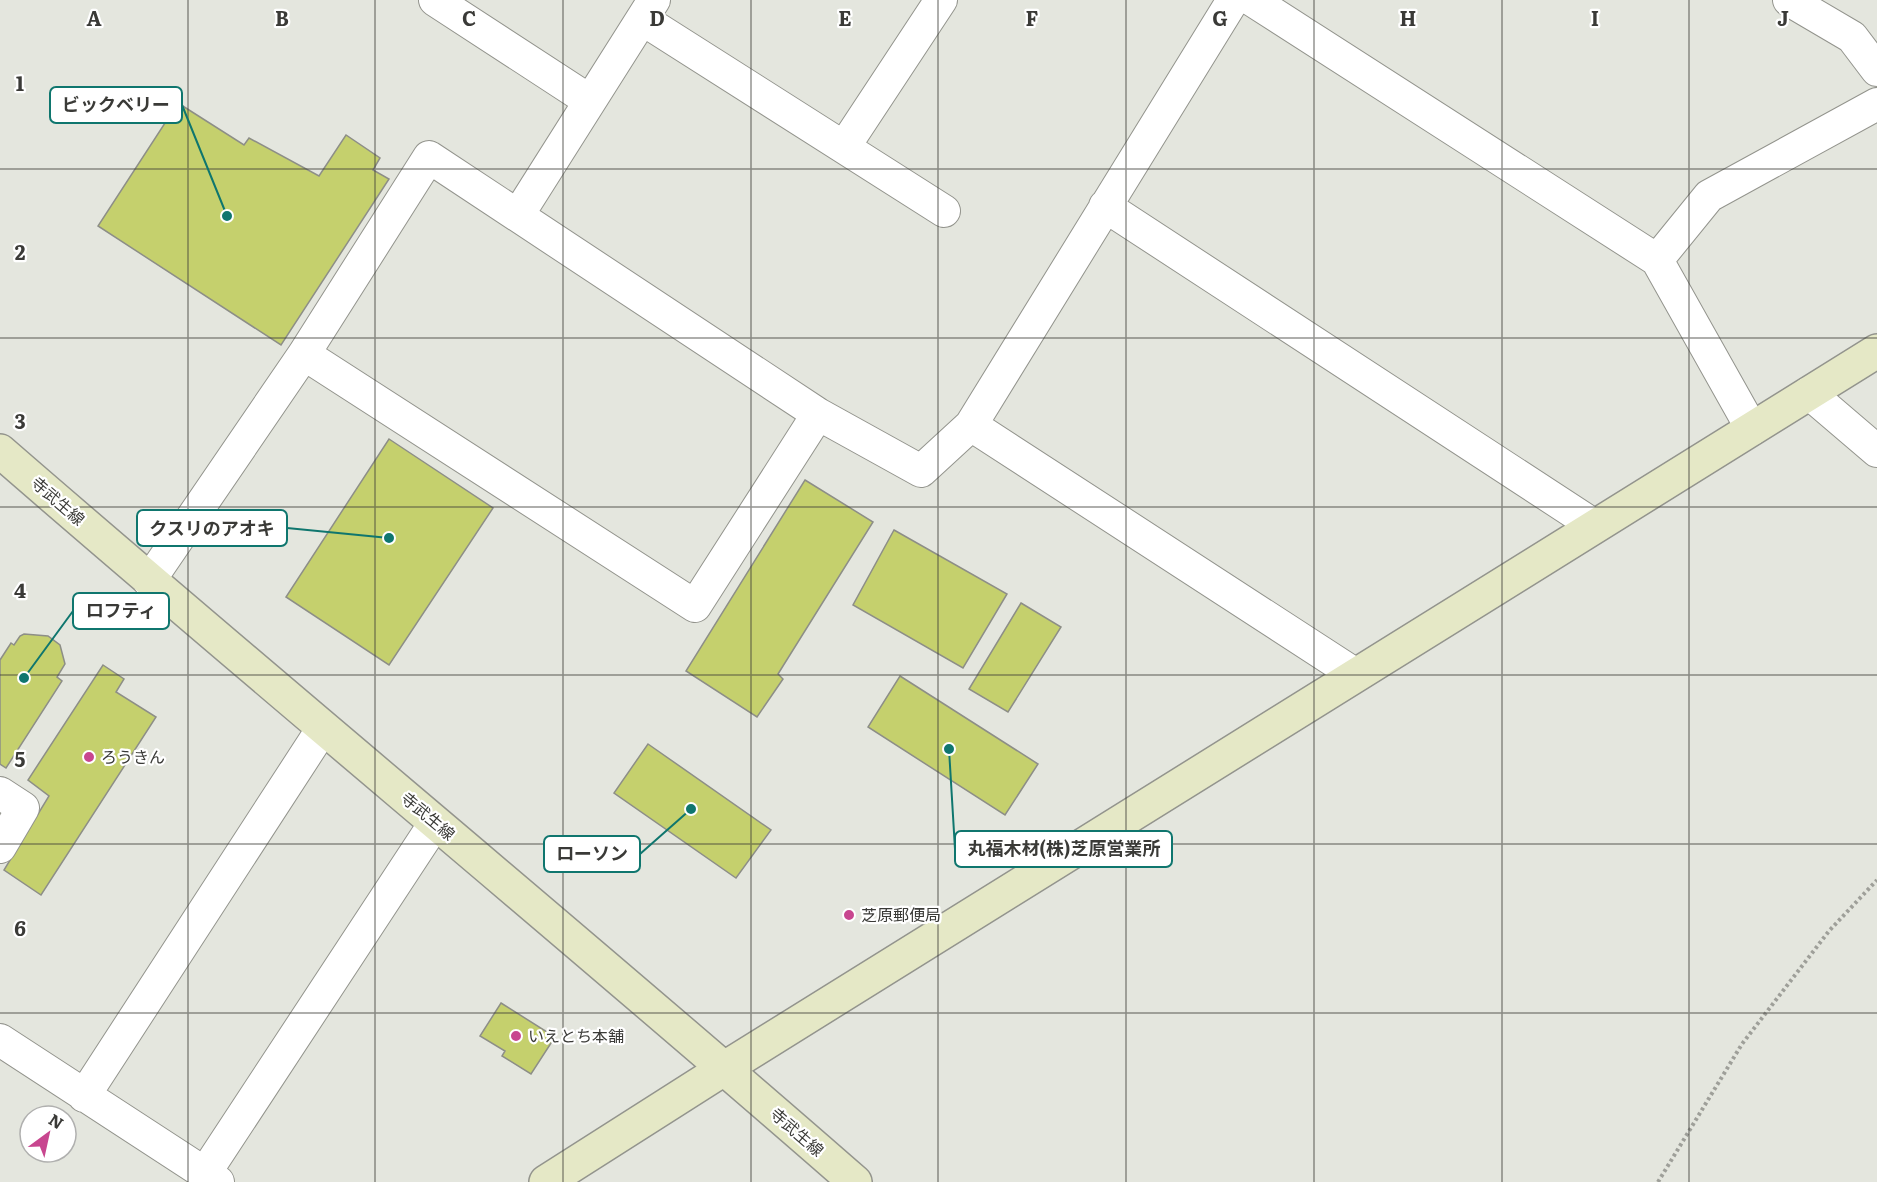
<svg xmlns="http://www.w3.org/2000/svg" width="1877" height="1182" font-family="Literata,'Noto Sans JP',serif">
	<rect width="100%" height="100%" fill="#e4e6de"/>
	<!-- building -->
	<path fill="#c5d06d" stroke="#8d8e87" stroke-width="1.5" d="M178,103L244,145L249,138L319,176L346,135L380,158L373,170L389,179L281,345L98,226Z
		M389,439L493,508L389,665L286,597Z
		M805,480L873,522L778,674L783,679L757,717L686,671Z
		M894,530L1007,594L963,668L853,605Z
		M1021,603L1061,627L1008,712L969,689Z
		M24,634L48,636L60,645L65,664L57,677L62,681L6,768L0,764V660L11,643L14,645L20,636Z
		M103,665L124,679L116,692L156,717L41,895L4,870L49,796L28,780Z
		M900,676L1038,764L1005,815L868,727Z
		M648,744L771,830L736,878L614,793Z
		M501,1003L555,1037L531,1074L502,1056L505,1051L480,1036Z"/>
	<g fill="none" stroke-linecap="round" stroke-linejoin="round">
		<!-- street casing -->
		<g stroke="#93948d" stroke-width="34">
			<path id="street" d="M435,0L590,101
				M1252,0L1657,260L1752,429
				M1789,0L1852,37L1877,70
				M642,19L944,211
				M844,147L941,0
				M1105,206L1595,526
				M518,215L654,0
				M1657,260L1709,196L1877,104
				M304,354L695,606L818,414
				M1809,393L1877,451
				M971,425L1356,675
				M149,581L304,354L429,157L818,414L921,471L971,425L1233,0
				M0,793L23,808L0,847
				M0,1040L218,1182
				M84,1096L323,728
				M205,1173L435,823"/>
		</g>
		<!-- secondary casing -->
		<g stroke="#93948d" stroke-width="36">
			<path id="secondary" d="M0,451C283,697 573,935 855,1182
				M546,1182L725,1068L1877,351"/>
		</g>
		<!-- path -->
		<path stroke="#9e9f99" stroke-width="4" stroke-dasharray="3 3" stroke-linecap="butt" d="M1658,1182L1742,1044L1829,931L1877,880"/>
		<!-- street -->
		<use href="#street" stroke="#fff" stroke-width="32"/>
		<!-- secondary -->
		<use href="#secondary" stroke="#e5e8c6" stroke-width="33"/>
	</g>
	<!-- grid -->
	<path fill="none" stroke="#3a3a37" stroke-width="1.5" stroke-opacity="0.55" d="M188,0V1182M375,0V1182M563,0V1182M751,0V1182M938,0V1182M1126,0V1182M1314,0V1182M1502,0V1182M1689,0V1182M0,169H1877M0,338H1877M0,507H1877M0,675H1877M0,844H1877M0,1013H1877"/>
	<!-- markers -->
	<g fill="#c8468f" stroke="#fff" stroke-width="2">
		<circle cx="89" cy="757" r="6"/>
		<circle cx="849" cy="915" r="6"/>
		<circle cx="516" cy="1036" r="6"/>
	</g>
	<g text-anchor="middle" stroke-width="4.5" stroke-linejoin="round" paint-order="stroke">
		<!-- street labels -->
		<g font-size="16" fill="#3a3a37" stroke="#fff">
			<text transform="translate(58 501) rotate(41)" y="6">寺武生線</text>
			<text transform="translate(428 816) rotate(40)" y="6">寺武生線</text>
			<text transform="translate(797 1132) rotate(41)" y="6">寺武生線</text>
		</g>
		<!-- poi labels -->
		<g font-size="16" fill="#3a3a37" stroke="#fff" text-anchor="start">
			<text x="101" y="763">ろうきん</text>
			<text x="861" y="921">芝原郵便局</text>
			<text x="528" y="1042">いえとち本舗</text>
		</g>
	</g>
	<g font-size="20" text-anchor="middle" font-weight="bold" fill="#3a3a37" stroke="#fff" stroke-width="4.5" stroke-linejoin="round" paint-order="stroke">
		<text x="94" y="26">A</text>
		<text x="282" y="26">B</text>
		<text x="469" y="26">C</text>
		<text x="657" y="26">D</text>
		<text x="845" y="26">E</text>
		<text x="1032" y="26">F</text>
		<text x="1220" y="26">G</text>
		<text x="1408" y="26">H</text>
		<text x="1595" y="26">I</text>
		<text x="1783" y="26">J</text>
		<text x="20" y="91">1</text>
		<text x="20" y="260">2</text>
		<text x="20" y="429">3</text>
		<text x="20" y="598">4</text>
		<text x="20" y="767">5</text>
		<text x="20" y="936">6</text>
	</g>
	<!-- callouts -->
	<path fill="none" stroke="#0f766e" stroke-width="2" d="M227 216L182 105M389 538L287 528M24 678L73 611M949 749L955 849M691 809L640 854"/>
	<g fill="#0f766e" stroke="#fff" stroke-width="2">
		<circle cx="227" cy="216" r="6"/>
		<circle cx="389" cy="538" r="6"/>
		<circle cx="24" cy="678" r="6"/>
		<circle cx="949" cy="749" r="6"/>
		<circle cx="691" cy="809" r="6"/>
	</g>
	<g fill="#fff" stroke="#0f766e" stroke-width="2">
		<rect x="50" y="87" width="132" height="36" rx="6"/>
		<rect x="137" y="510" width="150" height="36" rx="6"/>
		<rect x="73" y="593" width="96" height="36" rx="6"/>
		<rect x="955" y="831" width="217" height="36" rx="6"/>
		<rect x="544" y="836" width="96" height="36" rx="6"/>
	</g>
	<g font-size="18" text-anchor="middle" font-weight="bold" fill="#3a3a37">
		<text x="116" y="111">ビックベリー</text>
		<text x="212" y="535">クスリのアオキ</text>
		<text x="121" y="617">ロフティ</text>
		<text x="1064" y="855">丸福木材(株)芝原営業所</text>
		<text x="592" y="860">ローソン</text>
	</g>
	<!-- north arrow -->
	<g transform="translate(48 1134) rotate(33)"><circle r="28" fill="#ffffff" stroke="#b0b0af" stroke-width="1.5"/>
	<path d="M0-4.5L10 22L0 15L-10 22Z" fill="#c8468f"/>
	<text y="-9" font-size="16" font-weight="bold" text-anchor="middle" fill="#3a3a37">N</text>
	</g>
</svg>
